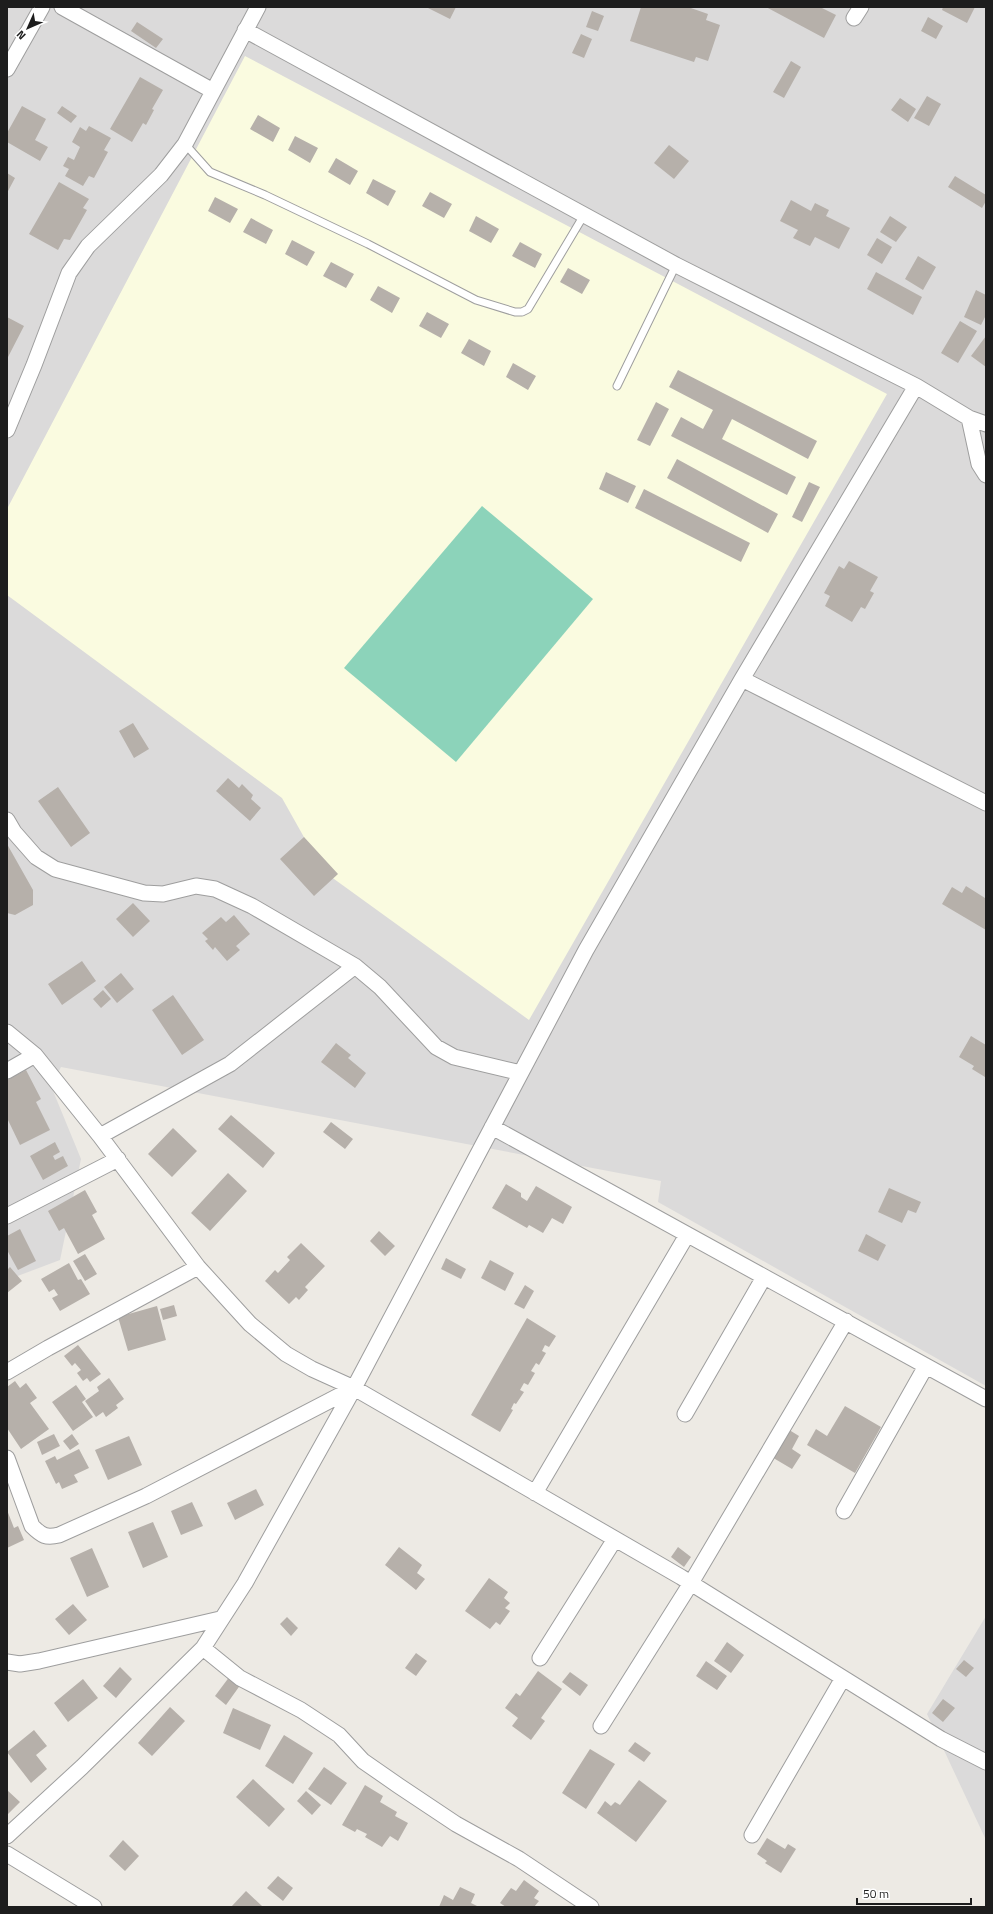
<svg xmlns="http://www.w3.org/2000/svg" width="993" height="1914" font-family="'Titillium Web',sans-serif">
	<rect width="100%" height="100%" fill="#edeae4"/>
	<!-- residential -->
	<path fill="#dbdada" d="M7,7H986V1386L658,1202L661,1181L61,1067L51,1086L81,1159L60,1260L7,1280Z
		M986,1616V1840L927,1714Z"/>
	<!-- education -->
	<path fill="#fafbe0" d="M245,56L887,394L529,1020L323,871L282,798L7,595V509Z"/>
	<!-- pitch -->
	<path fill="#8cd3ba" d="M482,506L593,599L456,762L344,668Z"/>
	<!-- building -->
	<path fill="#b6b0aa" d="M426,7H456L450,19Z
		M641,7H688L708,14L706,20L720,25L708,61L696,57L694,62L630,41Z
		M766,7H820L836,15L824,38Z
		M943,7H975L967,23L942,10Z
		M592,11L604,16L598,31L586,27Z
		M928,17L943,26L936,39L921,31Z
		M137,22L163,39L156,48L131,31Z
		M581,34L592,39L584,58L572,53Z
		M791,61L801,67L784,98L773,92Z
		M140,77L163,90L152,109L154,110L146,125L143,123L132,142L110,129Z
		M927,96L941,104L929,126L914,118Z
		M900,98L916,109L908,122L891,110Z
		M22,106L46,119L35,140L48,147L40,161L7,142V133Z
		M62,106L77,116L71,123L57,113Z
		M258,115L280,128L273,142L250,129Z
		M89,126L111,138L104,150L108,152L94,178L89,176L83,186L65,176L69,169L63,166L68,157L74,160L80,147L72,142L80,127L86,131Z
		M295,136L318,148L310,163L288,150Z
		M669,145L689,161L674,179L654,163Z
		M336,158L358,171L350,185L328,172Z
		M7,173L15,178L7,193Z
		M955,176L986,195V201L982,208L948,187Z
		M373,179L396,191L388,206L366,193Z
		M59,182L89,199L83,208L87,210L70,240L64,239L58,250L29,234Z
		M430,192L452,204L444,218L422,206Z
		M215,197L238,209L230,223L208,211Z
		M791,200L811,211L815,203L829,210L826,216L850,228L839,249L815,237L810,246L793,238L798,230L780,221Z
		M476,216L499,229L491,243L469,231Z
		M890,216L907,227L896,242L880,232Z
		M251,218L273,230L266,244L243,232Z
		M877,238L892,247L882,264L867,255Z
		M292,240L315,252L307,266L285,254Z
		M520,242L542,254L535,268L512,256Z
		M918,256L936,267L923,290L905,279Z
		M331,262L354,274L346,288L323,276Z
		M568,268L590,280L582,294L560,282Z
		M876,272L922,297L913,315L867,289Z
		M378,286L400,298L392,313L370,300Z
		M976,290L986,295V315L981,325L964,317Z
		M427,312L449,324L441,338L419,326Z
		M7,317L24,326L7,359Z
		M960,321L977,331L958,363L941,353Z
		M986,336V367L971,356Z
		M469,339L491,351L484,366L461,353Z
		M513,363L536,376L528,390L506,377Z
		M678,370L817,441L808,459L732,419L722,439L796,477L787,495L671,436L681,417L703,429L713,410L669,387Z
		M656,402L669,409L650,446L637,440Z
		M677,459L778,514L768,533L667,478Z
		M606,472L636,486L628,503L599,489Z
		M809,482L820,487L802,522L792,517Z
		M644,489L750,543L741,562L635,508Z
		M849,561L878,577L870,591L874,593L865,609L861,607L852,622L825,606L830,596L824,593L839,566L844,569Z
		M133,723L149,749L134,758L119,731Z
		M228,778L239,788L242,784L253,795L251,799L261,808L250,821L216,791Z
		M58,787L90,833L71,847L38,801Z
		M304,837L338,874L314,896L280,859Z
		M7,844L33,890V905L15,915L7,913Z
		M966,886L985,898L986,895V930L942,904L952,887L962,893Z
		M133,903L150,921L133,937L116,919Z
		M234,915L250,934L236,946L240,950L227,961L215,947L213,950L205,941L208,939L202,933L221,917L226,922Z
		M82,961L96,981L62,1005L48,984Z
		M121,973L134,989L117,1003L104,987Z
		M103,990L111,999L101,1008L93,999Z
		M173,995L204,1040L182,1055L152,1010Z
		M971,1036L986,1045L985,1077L972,1069L974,1066L959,1057Z
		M336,1043L351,1055L348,1058L366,1073L355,1088L321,1062Z
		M26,1070L41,1099L36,1102L50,1130L20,1145L7,1118V1080Z
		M231,1115L275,1153L263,1168L218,1129Z
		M331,1122L353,1139L345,1149L323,1132Z
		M173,1128L197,1151L172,1177L148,1154Z
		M55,1142L60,1152L53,1156L55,1160L63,1156L68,1166L43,1180L30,1156Z
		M228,1173L247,1191L210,1231L191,1213Z
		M506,1184L521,1193V1197L527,1201L536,1186L572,1207L563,1224L552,1218L543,1233L529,1225L527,1228L492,1208Z
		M889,1188L921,1202L916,1213L908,1210L902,1223L878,1212Z
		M85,1190L97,1212L92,1215L105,1239L78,1254L64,1228L59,1231L48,1211Z
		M20,1229L36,1261L18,1270L7,1250V1236Z
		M379,1231L395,1246L385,1256L370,1241Z
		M866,1234L886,1245L878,1261L858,1251Z
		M301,1243L325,1266L305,1287L308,1290L299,1300L296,1297L289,1304L265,1281L275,1270L278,1273L290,1260L287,1257Z
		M85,1254L97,1274L85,1281L73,1261Z
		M446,1258L466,1269L461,1279L441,1269Z
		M490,1260L514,1273L505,1291L481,1278Z
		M69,1263L78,1280L81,1279L90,1294L60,1311L52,1298L58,1295L54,1289L49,1292L41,1279Z
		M10,1267L22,1281L7,1293V1270Z
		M525,1285L534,1291L524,1309L514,1304Z
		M174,1305L177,1316L163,1320L160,1309Z
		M157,1306L166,1340L128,1351L118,1317Z
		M527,1318L556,1336L549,1347L545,1345L542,1351L546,1353L539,1365L536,1363L531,1371L535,1373L528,1385L524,1383L520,1390L524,1392L516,1404L514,1403L511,1409L513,1410L500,1432L471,1415Z
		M78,1345L101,1374L90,1382L87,1378L83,1381L77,1373L81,1370L75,1363L72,1366L64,1356Z
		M109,1378L124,1399L116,1405L118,1408L106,1417L103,1412L96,1417L85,1401L99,1391L97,1387Z
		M15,1381L20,1388L26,1383L37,1398L30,1403L49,1429L21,1449L7,1428V1387Z
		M76,1385L86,1399L82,1402L93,1417L73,1431L52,1402Z
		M845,1406L881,1427L855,1473L807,1445L816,1429L827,1436Z
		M786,1428L799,1436L792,1449L801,1455L792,1469L770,1456Z
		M54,1434L60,1446L42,1455L37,1442Z
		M72,1434L79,1444L70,1450L63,1441Z
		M129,1436L142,1465L108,1480L95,1450Z
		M79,1449L89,1468L74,1475L78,1482L62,1489L59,1482L56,1484L45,1461L55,1456L57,1460Z
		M256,1489L264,1505L235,1520L227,1503Z
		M192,1502L203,1526L181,1535L171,1511Z
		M7,1510L14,1528L18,1526L24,1540L7,1548Z
		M153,1522L168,1557L143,1568L128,1532Z
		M399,1547L422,1565L417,1573L425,1579L416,1590L385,1565Z
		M678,1547L691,1557L684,1567L671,1557Z
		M92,1548L109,1587L87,1597L70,1558Z
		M489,1578L508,1592L504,1598L510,1603L505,1608L510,1611L500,1625L496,1622L490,1629L465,1611Z
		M73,1604L87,1620L69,1635L55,1619Z
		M287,1617L298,1628L291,1636L280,1624Z
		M727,1642L744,1655L731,1673L714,1661Z
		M416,1653L427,1661L416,1676L405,1668Z
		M964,1660L974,1668L966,1677L956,1669Z
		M706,1661L727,1676L717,1690L696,1676Z
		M120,1667L132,1679L116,1698L103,1686Z
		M538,1671L562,1689L541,1718L545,1721L531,1740L512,1726L518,1718L505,1708L516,1693L520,1696Z
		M570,1672L588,1685L580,1696L562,1682Z
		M230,1676L241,1684L226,1705L215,1696Z
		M83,1679L98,1698L68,1722L54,1703Z
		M943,1699L955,1708L943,1722L932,1713Z
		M170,1707L185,1721L152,1756L138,1743Z
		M233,1708L271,1725L260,1750L223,1733Z
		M34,1730L47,1746L36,1755L47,1769L31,1783L7,1752Z
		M284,1735L313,1753L293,1784L265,1766Z
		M635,1742L651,1753L644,1762L628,1751Z
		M590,1749L615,1764L586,1809L562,1793Z
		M324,1767L347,1783L331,1805L308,1789Z
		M253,1779L285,1809L269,1827L236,1797Z
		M639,1780L667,1801L636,1842L597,1813L605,1801L611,1806L615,1802L620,1805Z
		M365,1785L383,1796L380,1802L397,1812L395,1816L408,1823L398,1841L390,1836L382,1847L365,1837L367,1834L357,1829L355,1832L342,1825Z
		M7,1790L20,1802L7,1815Z
		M306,1791L321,1805L312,1815L297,1801Z
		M767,1838L785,1849L788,1844L796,1849L781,1873L765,1863L767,1861L757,1854Z
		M123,1840L139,1856L125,1871L109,1856Z
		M278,1876L293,1888L283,1901L267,1888Z
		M524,1880L539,1891L534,1898L539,1901L534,1907H506L500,1903L511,1888L516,1891Z
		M460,1887L475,1894L471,1903L479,1907H439L444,1895L453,1900Z
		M246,1891L262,1906L261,1907H231Z"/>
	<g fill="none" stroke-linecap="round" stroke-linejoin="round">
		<!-- lane casing -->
		<g stroke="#9e9e9e" stroke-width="9">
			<path id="lane" d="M185,144L210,172L265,195L368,244L476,300L515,312H522L528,309L584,215
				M617,386L676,265"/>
		</g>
		<!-- street casing -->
		<g stroke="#9e9e9e" stroke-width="17">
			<path id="street" d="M62,7L213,91
				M854,18L861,7
				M245,30L676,265L916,386L969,418L979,464L986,475
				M7,69L42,7
				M969,418L986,424
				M7,430L34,365L69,273L88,246L161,175L185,144L258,7
				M742,679L986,803
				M7,820L14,832L36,857L55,869L144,893L163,894L196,886L215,889L252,906L355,966L380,987L436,1047L454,1057L521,1073
				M7,1032L35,1055L100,1136L198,1267L250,1324L286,1354L312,1369L354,1388L681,1577L941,1739L986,1762
				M7,1071L35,1055
				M492,1127L986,1399
				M100,1136L230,1064L355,966
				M7,1216L118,1159
				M7,1372L48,1348L198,1267
				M685,1414L764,1277
				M7,1458L32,1526C42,1536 46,1538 59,1535L146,1496L354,1388
				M535,1493L687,1235
				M844,1511L926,1366
				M203,1648L240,1678L301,1710L339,1735L363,1761L399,1786L456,1824L519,1859L591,1907
				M540,1658L615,1539
				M7,1662L20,1664L39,1661L220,1619
				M601,1726L691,1583L846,1321
				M752,1835L843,1678
				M7,1836L82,1767L203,1648L245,1583L354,1388L586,950L742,679L916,386
				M7,1854L94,1907"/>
		</g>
		<!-- lane -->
		<use href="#lane" stroke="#fff" stroke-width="7"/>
		<!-- street -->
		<use href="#street" stroke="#fff" stroke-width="15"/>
	</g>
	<!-- border -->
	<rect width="993" height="1914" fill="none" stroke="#1d1d1d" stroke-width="16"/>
	<!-- north arrow -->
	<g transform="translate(28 28) rotate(225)" stroke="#ffffff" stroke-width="3" paint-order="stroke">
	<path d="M0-3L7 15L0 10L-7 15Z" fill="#1d1d1d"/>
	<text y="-6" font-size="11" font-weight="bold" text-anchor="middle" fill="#1d1d1d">N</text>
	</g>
	<!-- scale -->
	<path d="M857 1898v6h114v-6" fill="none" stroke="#1d1d1d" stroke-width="2"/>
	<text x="863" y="1898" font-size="12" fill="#1d1d1d" stroke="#ffffff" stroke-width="3" paint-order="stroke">50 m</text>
</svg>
